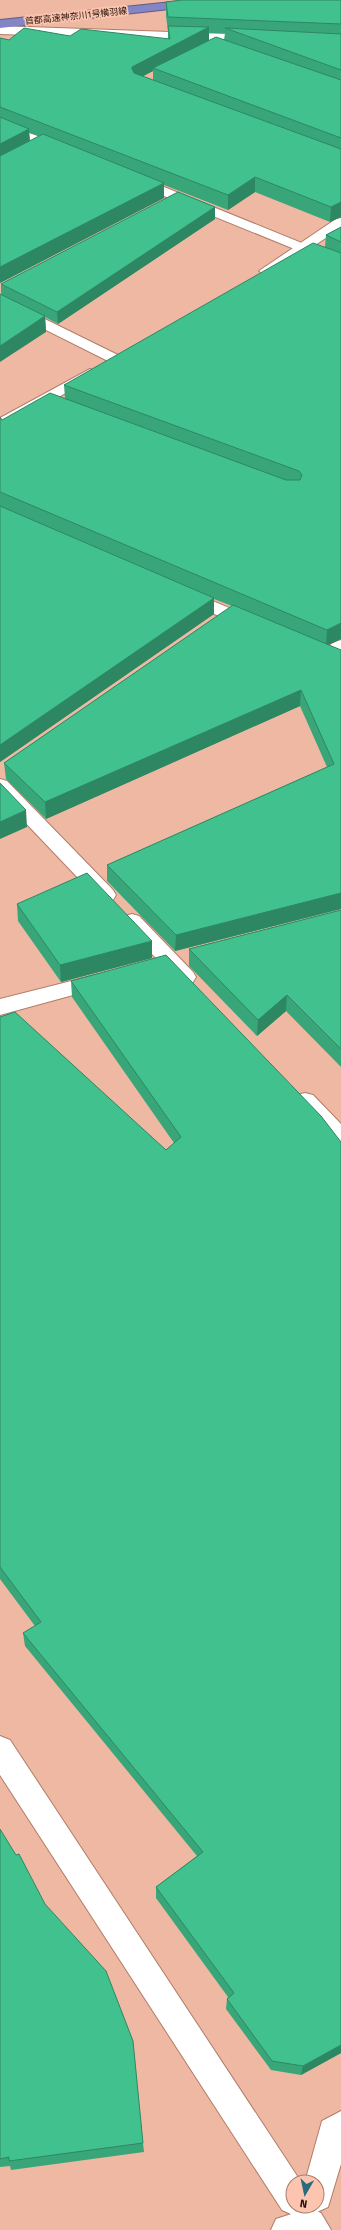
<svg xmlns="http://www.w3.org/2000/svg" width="341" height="2230" font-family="'Fira Sans','Noto Sans JP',sans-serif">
	<rect width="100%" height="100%" fill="#efb8a2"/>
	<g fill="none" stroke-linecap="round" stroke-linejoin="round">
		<!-- service casing -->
		<g stroke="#b17d69" stroke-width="2">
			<path id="service" d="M0,297L120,356L122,359L120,362H110L0,307Z
				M341,640V654C334,659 330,661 322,659L319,655C324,648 333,642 341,640Z"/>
		</g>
		<!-- minor casing -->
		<g stroke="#b17d69" stroke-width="2">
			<path id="minor" d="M0,26L255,35L261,39L255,43L0,34Z
				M341,218V228L271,274L266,275L259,271L336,219Z
				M90,369L95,371L98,374L95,377L0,429V418Z
				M186,590L256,619L259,623L256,627H244L180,599L177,595L180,591Z
				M0,779L7,781L113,890L116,895L113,900L106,902L99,900L0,796Z
				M132,914L139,916L193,972L196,977L193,982L186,984L179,982L125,926L122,921L125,916Z
				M99,974L106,976L109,981L106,986L0,1015V999Z
				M305,1093L313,1095L341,1124V1147L333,1144L297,1107L294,1101L297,1095Z
				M0,1736L10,1740L301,2182H293V2206H317V2182H305L322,2121L341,2111V2164L328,2207L317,2212L306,2207L304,2210L293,2215L282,2210L0,1775Z"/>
		</g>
		<!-- tertiary casing -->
		<g stroke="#b17d69" stroke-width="2">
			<path id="tertiary" d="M0,122L67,147L68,150L62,154L57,153L0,130Z
				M137,176L341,259V268L132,183L130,180Z
				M310,2208L321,2213L331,2230H271L276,2219Z"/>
		</g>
		<!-- motorway casing -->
		<g stroke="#625c83" stroke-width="2">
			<path id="motorway" d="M191,0H229L223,3L0,28V20Z"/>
		</g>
		<!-- service -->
		<use href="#service" fill="#fff" fill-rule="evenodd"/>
		<!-- minor -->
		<use href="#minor" fill="#fff" fill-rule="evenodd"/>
		<!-- tertiary -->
		<use href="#tertiary" fill="#fff" fill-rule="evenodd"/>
		<!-- motorway -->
		<use href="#motorway" fill="#8385c4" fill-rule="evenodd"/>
	</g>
	<!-- wall -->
	<path fill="#38a679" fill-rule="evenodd" d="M341,0V217L330,222L255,192L228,210L164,185V198L0,283V38L9,40L70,36L168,39V31L166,16V2ZM209,33H225L224,40L209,41ZM153,71V80L143,76ZM29,133L39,136L30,141Z
		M215,207V219L58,324L45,317L46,332L1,294V284Z
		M341,227V639L328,645L341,650V909L175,951L107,881V865L327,767L300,706L46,819L6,779L4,763L232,606L214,599V614L0,762V417L2,420L65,398L64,385L325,247L326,235Z
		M17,904L152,941V958L61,982L18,921Z
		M341,910V1067L286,1011L257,1036L189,966V949Z
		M71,981L341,1142V2053L301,2075L271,2070L226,2009L227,1999L228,1997L156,1898V1887L197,1856L25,1646L23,1633L35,1626L0,1579V1017L166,1150L174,1143L72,997Z
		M0,1829L143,2143L144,2152L11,2170L10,2166L0,2167Z"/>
	<!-- shaded-wall -->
	<path fill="#2e8763" d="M209,27V41L153,68V71L132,82V67Z
		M29,129L30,144L0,159V144Z
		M255,177V192L228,210V195Z
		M164,183V198L0,283V267Z
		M341,202V217L330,222L331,207Z
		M215,207V219L58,324L57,312Z
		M45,316L46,332L0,362V346Z
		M214,598V614L0,762V745Z
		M341,623V639L326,646L327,630Z
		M301,690L300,706L46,819L45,802Z
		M26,810L27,827L0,839V822Z
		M341,893V909L175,951L176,935Z
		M152,941V958L61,982L60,965Z
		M287,995L286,1011L257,1036L258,1020Z
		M341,2045V2053L301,2075L303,2066Z"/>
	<!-- building -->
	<path fill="#41c18d" stroke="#2e8763" d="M182,0H341V24L168,17L166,2Z
		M168,26L209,27L132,67V69L134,73L341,149V202L331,207L255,177L228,195L0,107V38L9,40L24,28L70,36L81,29L170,39Z
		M225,28L341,34V70Z
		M216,37L341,80V138L153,68Z
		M0,117L29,129L0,144Z
		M43,134L164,183L0,267V156Z
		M178,192L215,207L57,312L1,284Z
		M341,227V242L326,235Z
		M313,243L341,253V623L327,630L0,492V417L2,420L50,393L286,480H300L302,475L299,471L64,385Z
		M0,294L45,316L0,346Z
		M0,506L214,598L0,745Z
		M233,605L341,650V893L176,935L107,865L334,764L301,690L45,802L4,763Z
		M0,783L26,810L0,822Z
		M87,873L152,941L60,965L17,904Z
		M341,910V1049L287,995L258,1020L189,949Z
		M166,955L321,1116L341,1142V2045L303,2066L272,2061L227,1999L234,1993L156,1887L203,1852L23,1633L41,1622L0,1567V1017L15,1012L166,1150L181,1137L71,981Z
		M0,1829L16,1855L19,1854L45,1904L106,1971L133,2041L143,2143L9,2161V2157L0,2159Z"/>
	<g text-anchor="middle" stroke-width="3.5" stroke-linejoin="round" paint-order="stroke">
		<!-- far-street labels -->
		<g font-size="9" fill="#241109" stroke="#fdc5af">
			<text transform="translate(76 16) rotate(-6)" y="3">首都高速神奈川1号横羽線</text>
		</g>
	</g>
	<!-- north arrow -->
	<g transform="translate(305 2194) rotate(189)"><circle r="19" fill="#fdc5af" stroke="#a67d6d"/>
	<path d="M0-3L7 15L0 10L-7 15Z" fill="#2b6b80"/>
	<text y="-6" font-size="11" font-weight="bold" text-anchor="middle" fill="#241109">N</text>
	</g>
</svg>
